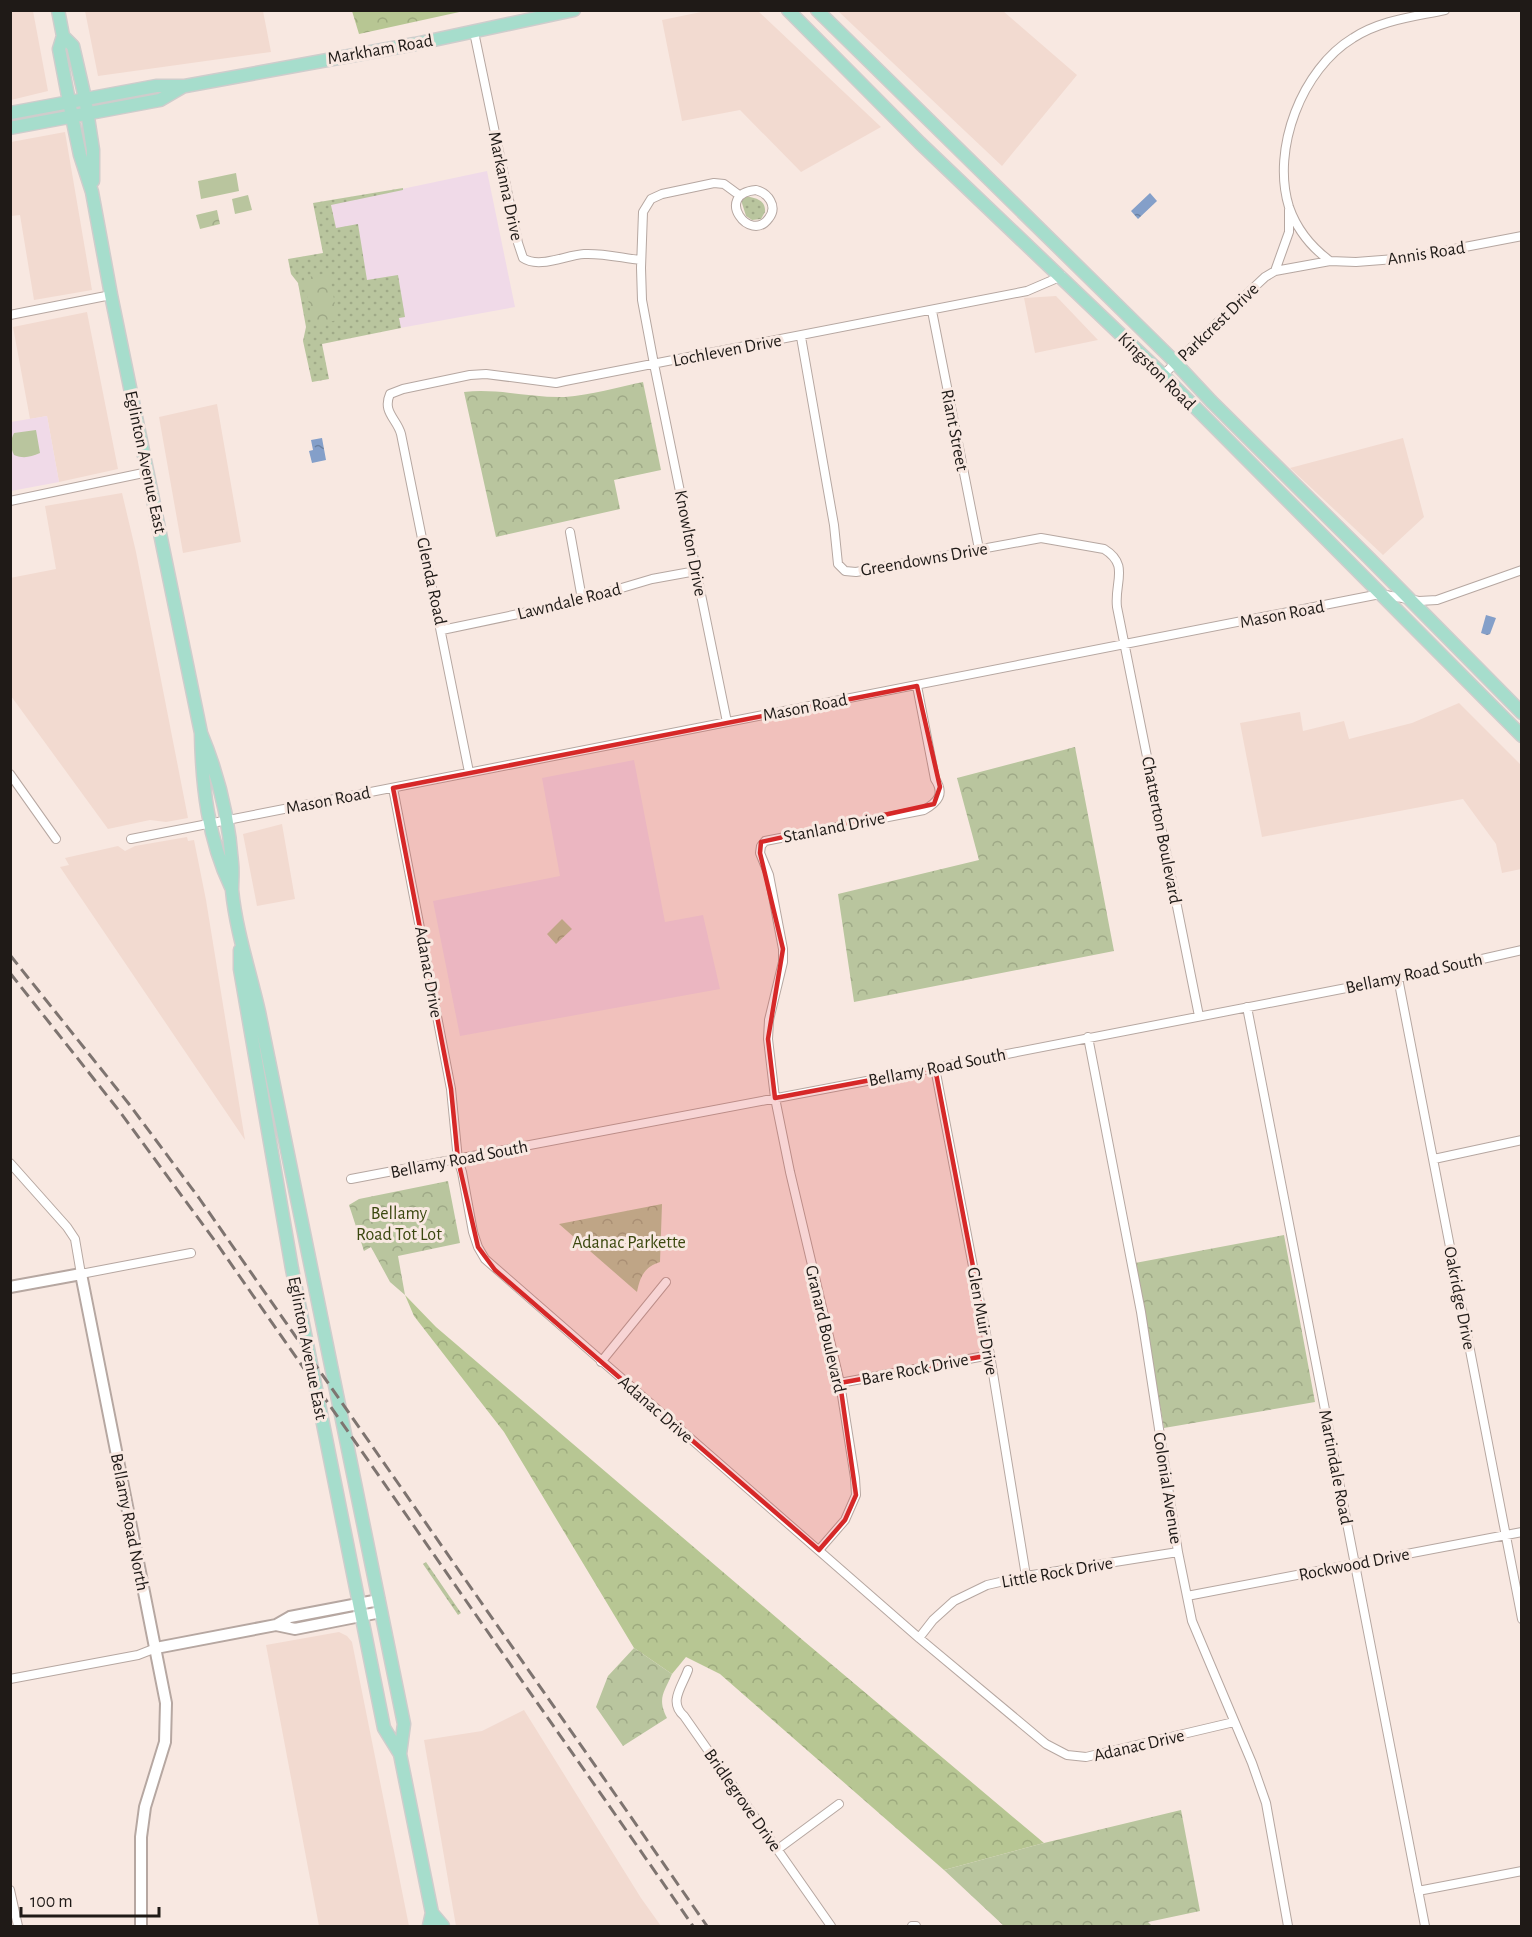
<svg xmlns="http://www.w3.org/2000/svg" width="1532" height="1937" font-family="'Alegreya Sans',sans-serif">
	<defs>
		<pattern id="grass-dots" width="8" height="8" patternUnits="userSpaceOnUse" patternTransform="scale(1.5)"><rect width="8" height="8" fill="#b9c59e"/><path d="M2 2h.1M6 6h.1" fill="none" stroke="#9fa987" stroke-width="1.8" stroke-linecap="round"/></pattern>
		<pattern id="forest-crowns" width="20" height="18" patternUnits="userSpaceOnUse" patternTransform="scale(1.5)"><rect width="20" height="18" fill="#b7c693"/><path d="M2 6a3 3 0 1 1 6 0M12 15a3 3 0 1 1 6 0" fill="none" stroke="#9daa7e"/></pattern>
		<pattern id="park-crowns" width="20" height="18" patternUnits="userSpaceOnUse" patternTransform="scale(1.5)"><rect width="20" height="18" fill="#b9c59e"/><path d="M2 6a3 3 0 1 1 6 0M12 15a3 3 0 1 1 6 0" fill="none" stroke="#9fa987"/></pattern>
		<pattern id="water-ripples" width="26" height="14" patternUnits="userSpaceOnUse" patternTransform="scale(1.5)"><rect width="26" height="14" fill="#849fc9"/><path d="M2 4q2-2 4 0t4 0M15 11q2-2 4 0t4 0" fill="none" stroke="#6b81a2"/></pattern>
	</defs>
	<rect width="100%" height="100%" fill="#f8e8e1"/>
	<!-- built -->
	<path fill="#f2dad0" d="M711,10L758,11L881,127L801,172L740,110L682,121L662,20Z
		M10,11H33L48,91L11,100Z
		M85,11H263L271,52L98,76Z
		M838,11H1003L1077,75L1002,166Z
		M65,132L92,290L34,300L20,215L11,216V142Z
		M1056,296L1098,340L1035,353L1024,298Z
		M87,312L118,469L59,482L47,416L30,419L13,327Z
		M217,404L241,542L183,553L159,417Z
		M1403,438L1424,517L1383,555L1290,468Z
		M122,493L136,552L188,818L166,822L150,820L108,829L11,696L10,578L56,569L45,506Z
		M1459,703L1521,765V869L1502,873L1496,844L1463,799L1262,837L1240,723L1300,712L1303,731L1344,721L1349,739L1412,723Z
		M282,824L295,899L257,906L243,834Z
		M187,837L188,841L194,840L206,900L245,1140L60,867L69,865L65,858L118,846L125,851L135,846Z
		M339,1632L347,1636L352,1642L409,1926H319L266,1645Z
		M524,1710L641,1898L661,1926H456L424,1740L482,1731Z"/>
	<!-- education -->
	<path fill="#f0dae8" d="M487,171L515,307L356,336L331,204Z
		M47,416L59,482L11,491V422Z
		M634,760L665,922L703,915L720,989L460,1036L433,901L560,876L542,778Z"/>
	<!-- grass -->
	<path fill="url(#grass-dots)" d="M403,188V190L331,205L336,228L358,224L367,280L398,275L405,317L399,318L401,328L322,344L329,379L312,382L303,341L306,327L298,283L291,274L288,259L323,253L313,203Z
		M745,196C756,198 766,200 765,212L761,219L752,220L746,216L741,200Z
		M426,1562L461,1613L458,1615L423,1564Z"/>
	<!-- forest -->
	<path fill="url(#forest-crowns)" d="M352,11V10L464,11L359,34Z
		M405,1295L436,1327L805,1642L1044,1843L944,1870L720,1674L686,1657L672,1674L634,1648L504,1432L414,1316Z"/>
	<!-- park -->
	<path fill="url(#park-crowns)" d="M217,210L220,224L200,229L196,215Z
		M329,273L338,320L313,325L304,278Z
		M643,382L661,470L614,480L620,509L496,537L464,392C498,388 531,398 565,397C591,395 618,387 643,382Z
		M1075,747L1114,951L854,1002L838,894L979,860L957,778Z
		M562,919L572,929L556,944L547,934Z
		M448,1181L460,1243L398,1256L405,1295L390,1282L371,1247L364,1251L349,1205L359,1199Z
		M662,1204L660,1262C644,1267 640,1277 637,1292L559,1224Z
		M1284,1235L1315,1402L1164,1428L1135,1263Z
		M634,1648L672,1674C664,1693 657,1698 667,1718L623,1746L596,1707L608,1676Z
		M1181,1810L1200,1911L1148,1922L1152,1926H1004L944,1870L1044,1843Z"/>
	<!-- pitch -->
	<path fill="#b9c59e" d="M236,173L239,191L201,199L198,181Z
		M248,195L252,210L235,214L232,199Z
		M36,430L40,453C30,457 24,459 14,455C10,447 10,441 14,433Z"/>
	<!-- water -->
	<path fill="url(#water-ripples)" d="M1150,193L1157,201L1138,219L1131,211Z
		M322,438L326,460L312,463L309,451L313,450L311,440Z
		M1486,615L1496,618L1490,634L1487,635L1481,633Z"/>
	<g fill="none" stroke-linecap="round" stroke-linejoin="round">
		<!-- minor casing -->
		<g stroke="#b6a7a1" stroke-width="10">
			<path id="minor" d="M474,32L518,243L523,258C539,269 566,255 584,254C603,253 622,258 641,260
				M756,190C768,193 778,206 769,218C750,245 713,194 756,190Z
				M1330,261C1311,247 1297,230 1289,207C1271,149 1302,69 1353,38C1381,20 1413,17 1445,10
				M1275,271L1289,232V210
				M932,311L979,549
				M10,315L111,295
				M801,337L834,525L838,564L845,571L856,572L1041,538L1104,549C1130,565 1114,582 1117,607L1199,1016
				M1163,375L1248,293L1265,277L1275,271L1330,261L1356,262L1408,258L1522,236
				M10,501L148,472
				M570,532L582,599
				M442,630L571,603L652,579L696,571
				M727,722L654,364L642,300L641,268L643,212L651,199L662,194L714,183L724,184L739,195
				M469,772L401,434C397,419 382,412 390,394L403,389L470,375L486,374L556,383L565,381L1027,291L1062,276
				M10,774L56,839
				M393,788L451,1089L458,1160L462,1172L473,1232L478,1247L485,1259L919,1638L1046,1744L1067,1755L1086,1757L1234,1722
				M131,839L1380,594L1419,601L1437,600L1522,570
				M1398,978L1522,1619
				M1247,1007L1425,1926
				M1088,1037L1141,1312L1178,1552L1192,1621L1252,1763L1266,1803L1288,1926
				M935,1068L990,1355L1026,1576
				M1434,1159L1522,1140
				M10,1163L67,1227L75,1239L81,1274L191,1253
				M351,1179L935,1068L1398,978L1522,950
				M601,1362L666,1282
				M840,1383L990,1355
				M819,1550L845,1520L856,1495L855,1478L840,1383L790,1172L775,1098L768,1039L769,1020L783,962V949L769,875L760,853L761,846L765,841L924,810C938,802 945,794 935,779L917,686
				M1187,1596L1522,1532
				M919,1638L933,1620L954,1601L987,1585L1026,1576L1178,1552
				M688,1670C682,1687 668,1702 684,1716L831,1926
				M10,1679L138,1655L156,1648
				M778,1849L839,1804
				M10,1890L18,1926
				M1418,1891L1522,1871
				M912,1926H916"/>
		</g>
		<!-- tertiary casing -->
		<g stroke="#b6a7a1" stroke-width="14">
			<path id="tertiary" d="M10,1287L81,1274L84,1289L166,1703L165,1742L145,1807L141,1837V1926
				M276,1625L295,1629L381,1612
				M156,1648L276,1625L290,1617L379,1600"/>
		</g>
		<!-- primary casing -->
		<g stroke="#cecdcc" stroke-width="15">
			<path id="primary" d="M58,10L63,36L59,49L72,117L80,155L92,192L111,295L201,733C202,786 208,839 231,887
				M788,10L920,143L1163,375L1522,736
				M817,10L1170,357L1211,401L1370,559L1522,713
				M63,36L73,46L85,98L93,150V181
				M10,113L156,86H185L415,44L574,10
				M10,128L160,100L184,86
				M201,733C218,774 229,819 232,863C233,872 232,881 232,890C236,931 250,972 259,1012L404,1724L400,1754L432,1913L429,1926
				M240,950V969L292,1269L384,1728L400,1754
				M432,1913L443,1926"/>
		</g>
		<!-- minor -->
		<use href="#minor" stroke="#fff" stroke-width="8"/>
		<!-- tertiary -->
		<use href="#tertiary" stroke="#fff" stroke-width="10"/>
		<!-- primary -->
		<use href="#primary" stroke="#a6ddcc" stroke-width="12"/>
		<!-- rail -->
		<path stroke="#7e7470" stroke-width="3" stroke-dasharray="12 6" stroke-linecap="butt" d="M10,955L129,1104L199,1198L707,1926
			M10,973L120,1112L215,1241L693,1926"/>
	</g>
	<!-- marked area -->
	<path fill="#d62828" fill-opacity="0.2" stroke="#d62828" stroke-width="4.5" stroke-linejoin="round" d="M917,686L940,787L934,804L761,842L760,853L783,949L768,1039L775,1098L935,1068L990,1355L840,1383L856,1495L845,1520L819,1550L495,1270L478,1247L458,1160L451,1089L393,788Z"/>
	<g text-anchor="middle" stroke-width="6" stroke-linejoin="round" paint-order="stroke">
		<!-- street labels -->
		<g font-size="18" fill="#1f1a17" stroke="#f8e8e1">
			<text transform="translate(380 49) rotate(-10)" y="6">Markham Road</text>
			<text transform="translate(506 186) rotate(78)" y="6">Markanna Drive</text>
			<text transform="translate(1426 253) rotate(-9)" y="6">Annis Road</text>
			<text transform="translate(1218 322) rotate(-44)" y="6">Parkcrest Drive</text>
			<text transform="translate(727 350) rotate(-11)" y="6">Lochleven Drive</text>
			<text transform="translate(1157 371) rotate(45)" y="6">Kingston Road</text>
			<text transform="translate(955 430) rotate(79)" y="6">Riant Street</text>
			<text transform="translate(146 462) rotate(78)" y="6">Eglinton Avenue East</text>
			<text transform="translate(691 543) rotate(79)" y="6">Knowlton Drive</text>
			<text transform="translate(924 559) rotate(-10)" y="6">Greendowns Drive</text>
			<text transform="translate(432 581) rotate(78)" y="6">Glenda Road</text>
			<text transform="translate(569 601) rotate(-14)" y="6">Lawndale Road</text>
			<text transform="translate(1282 614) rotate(-11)" y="6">Mason Road</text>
			<text transform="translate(805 707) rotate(-11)" y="6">Mason Road</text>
			<text transform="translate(328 800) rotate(-11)" y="6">Mason Road</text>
			<text transform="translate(834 827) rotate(-11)" y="6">Stanland Drive</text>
			<text transform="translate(1162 830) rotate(79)" y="6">Chatterton Boulevard</text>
			<text transform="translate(429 972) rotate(80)" y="6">Adanac Drive</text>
			<text transform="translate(1414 973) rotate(-12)" y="6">Bellamy Road South</text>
			<text transform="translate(937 1067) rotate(-11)" y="6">Bellamy Road South</text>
			<text transform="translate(459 1159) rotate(-11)" y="6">Bellamy Road South</text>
			<text transform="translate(1460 1298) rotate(79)" y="6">Oakridge Drive</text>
			<text transform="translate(983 1321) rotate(80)" y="6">Glen Muir Drive</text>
			<text transform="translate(826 1329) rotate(77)" y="6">Granard Boulevard</text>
			<text transform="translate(308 1348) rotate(79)" y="6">Eglinton Avenue East</text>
			<text transform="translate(915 1369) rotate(-11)" y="6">Bare Rock Drive</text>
			<text transform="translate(656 1409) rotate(41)" y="6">Adanac Drive</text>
			<text transform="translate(1336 1467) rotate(79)" y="6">Martindale Road</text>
			<text transform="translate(1168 1488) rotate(81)" y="6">Colonial Avenue</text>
			<text transform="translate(130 1522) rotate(79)" y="6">Bellamy Road North</text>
			<text transform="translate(1354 1564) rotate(-11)" y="6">Rockwood Drive</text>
			<text transform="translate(1057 1572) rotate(-10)" y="6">Little Rock Drive</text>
			<text transform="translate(1139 1745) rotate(-13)" y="6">Adanac Drive</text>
			<text transform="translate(743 1800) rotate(55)" y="6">Bridlegrove Drive</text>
		</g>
		<!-- park labels -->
		<g font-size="18" fill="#3a470e" stroke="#f8e8e1">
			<text x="399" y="1219">Bellamy<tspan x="399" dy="21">Road Tot Lot</tspan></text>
			<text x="629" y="1248">Adanac Parkette</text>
		</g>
	</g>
	<!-- border -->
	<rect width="1532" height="1937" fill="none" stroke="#1f1a17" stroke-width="24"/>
	<!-- scale -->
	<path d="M21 1907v9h138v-9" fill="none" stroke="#1f1a17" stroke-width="3"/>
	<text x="30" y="1907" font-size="18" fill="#1f1a17" stroke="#f8e8e1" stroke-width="4.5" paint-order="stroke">100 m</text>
</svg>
